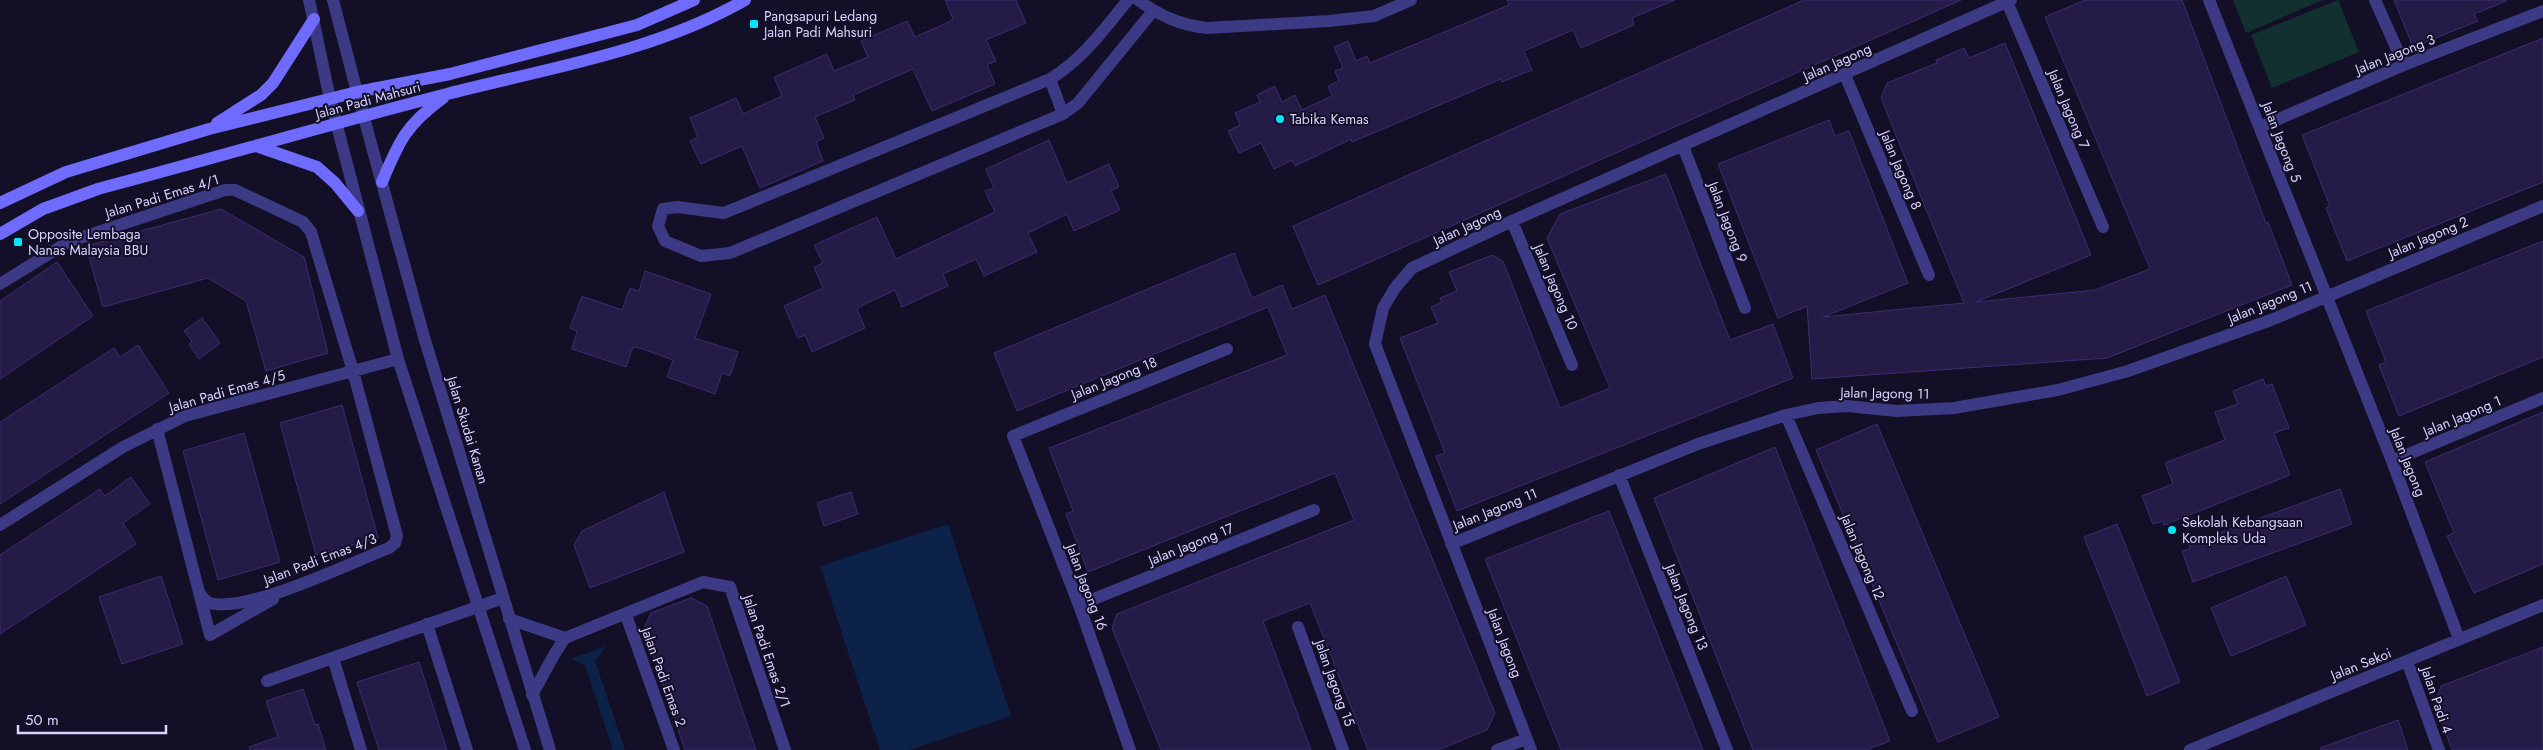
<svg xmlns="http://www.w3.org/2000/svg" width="2543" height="750" font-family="Jost,sans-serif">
	<rect width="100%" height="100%" fill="#130f26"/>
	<!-- green -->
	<path fill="#12302f" d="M2233,0H2323L2246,33Z
		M2338,0L2359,52L2272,88L2251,35Z"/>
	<!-- water -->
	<path fill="#0c2248" d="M948,524L1011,716L909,750H880L820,566Z
		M606,646L595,661L625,750H613L585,665L571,659Z"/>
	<!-- building -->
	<path fill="#241b47" stroke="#3b2d73" d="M945,0H1016L1026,23L986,40L996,61L987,65L995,84L932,111L913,69L853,95L855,100L815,117L824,138L816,142L823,161L760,188L742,146L701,164L690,141L698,137L690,118L736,98L743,114L782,96L774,77L827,54L834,71L868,57L861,41L907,21L915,37L947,23L953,19Z
		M1507,0H1675L1632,18L1634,25L1581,48L1573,30L1524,51L1532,70L1502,82L1501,79L1352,142L1351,139L1295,166L1292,160L1274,169L1261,143L1239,153L1228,131L1240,125L1235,113L1260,102L1257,95L1275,86L1282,102L1295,95L1302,110L1332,96L1328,86L1339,81L1335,71L1343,68L1334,47L1348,41L1356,61L1367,56L1370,63L1509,5Z
		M1804,0H1961L1318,285L1293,226Z
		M2085,0H2182L2266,223L2268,222L2292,285L2107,358L1812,379L1807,306L1778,318L1718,164L1829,120L1835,136L1849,131L1908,283L1823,317L1964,303L1881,98L1887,83L1937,63L1936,60L1964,48L1969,58L2005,43L2091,255L1976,302L2095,290L2150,269L2045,17Z
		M2394,0H2506V1L2474,14L2478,21L2413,47Z
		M2543,38V182L2347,261L2326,208L2330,206L2302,135Z
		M1049,140L1067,183L1109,164L1119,187L1111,191L1120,210L1074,231L1067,214L1028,233L1037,252L984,276L976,259L943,274L948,286L902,307L895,290L863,305L857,309L865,328L812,352L805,335L798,338L784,306L823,288L814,267L823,263L814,245L877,217L896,259L995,212L985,191L994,188L986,169Z
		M1666,174L1730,340L1773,324L1793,378L1457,511L1436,456L1445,453L1400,338L1438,323L1431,307L1442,302L1440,298L1457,291L1449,272L1492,255L1503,261L1560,408L1610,388L1547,238L1560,214Z
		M221,209L304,257L328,353L266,371L246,301L208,278L103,307L86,246Z
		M2543,241V357L2399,416L2379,365L2386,362L2366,311Z
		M1234,253L1252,298L1282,285L1292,309L1325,295L1495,713L1487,730L1438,750H1368L1310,603L1263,621L1311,750H1161L1112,628L1117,614L1354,520L1335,473L1088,572L1066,514L1073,511L1049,448L1287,355L1268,307L1017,411L994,353Z
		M57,262L93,316L0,379V301Z
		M645,271L711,294L695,338L738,352L730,376L722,373L715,394L667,377L673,360L640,348L633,347L626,367L572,349L577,331L570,328L582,296L622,310L630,288L639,291Z
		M202,318L220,343L199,359L189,344L192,342L184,331Z
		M138,345L169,393L0,504V422L114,348L120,357Z
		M2263,379L2266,386L2272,384L2289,428L2274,433L2290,475L2164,525L2163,521L2153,524L2142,496L2173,484L2165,463L2225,440L2215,412L2238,404L2233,391Z
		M342,405L378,538L316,555L280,423Z
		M2543,412V564L2474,593L2447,536L2454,533L2425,462Z
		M1877,424L1999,717L1938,742L1816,450Z
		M244,433L280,562L218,580L183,451Z
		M1775,447L1890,741L1866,750H1753L1654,498Z
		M131,477L150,504L123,523L136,544L0,634V555L100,489L105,496Z
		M2340,489L2352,524L2193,582L2182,551L2190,549L2189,544Z
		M664,492L684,552L590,588L574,545L582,531Z
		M851,492L858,514L824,526L817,503Z
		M1609,511L1703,750H1561L1485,559Z
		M2117,524L2180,682L2147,696L2084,537Z
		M161,576L183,644L122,664L99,597Z
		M2286,576L2306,625L2231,656L2211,608Z
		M691,598L707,606L756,750H685L644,628L651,613Z
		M2543,647V750H2452L2435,703L2441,686Z
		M419,662L447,750H379L357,682Z
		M303,689L315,725L318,724L326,750H250L249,747L278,737L266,701Z
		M2398,720L2408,750H2321L2320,748Z"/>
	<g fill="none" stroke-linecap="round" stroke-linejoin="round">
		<!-- minor -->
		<path stroke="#3d3a85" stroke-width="12" d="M309,0L330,99
			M333,0L357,92
			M1128,0C1104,29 1083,59 1050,79L724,213L677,207L663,209L658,226L665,241L701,256L730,253L1063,114L1078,103L1153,11
			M1138,0C1160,16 1180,25 1207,28L1329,21L1374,16L1411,0
			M2209,0L2392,461L2459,639
			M2375,0L2404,65
			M2007,2L2103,227
			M1845,75L1929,275
			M1050,79L1063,114
			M2260,127L2404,65L2543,11
			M1683,146L1745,308
			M1512,221L1572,365
			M0,284L68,242L225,190H235L303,222L311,232L353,371L397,536L395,543L389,548C348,564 256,609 215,604C208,604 204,599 200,594
			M1786,415L1912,711
			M157,429L210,635L273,599
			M2392,461L2543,398
			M1619,475L1727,750
			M0,525L123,447L185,416L398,359
			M1451,544L1698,444L1786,415L1818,408L1847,406L1897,411L1954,408L2058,390L2128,371L2271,320L2543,206
			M1079,605L1314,510
			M626,615L674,750
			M509,619L565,638
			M427,624L467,750
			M1298,627L1343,750
			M333,658L361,750
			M2407,661L2439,750
			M267,681L503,598
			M532,695C543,676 552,656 565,638L703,582L730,587L785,750
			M1130,750L1079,605L1013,436L1227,349
			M1497,750L1526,739
			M1531,750L1375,344L1383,308L1395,288L1412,268L1512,221L2011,0
			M2190,750L2543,605"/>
		<!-- tertiary -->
		<path stroke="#3d3a85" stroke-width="12" d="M357,92L424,337L550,750
			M330,99L398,359L525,750"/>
		<!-- secondary -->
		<path stroke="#6f6bff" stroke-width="12" d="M217,123L261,95L273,83L314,19
			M259,147L317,167L335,183L358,211
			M382,182C399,141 406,125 443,98
			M0,203L66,172L209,129L357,92L450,74L637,25L694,0
			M0,234L43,209L98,189C215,158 330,124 447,94C548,68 654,52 745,0"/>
	</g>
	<!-- markers -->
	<g fill="#00e5ff" stroke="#130f26" stroke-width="2">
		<rect x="749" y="19" width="10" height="10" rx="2.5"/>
		<circle cx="1280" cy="119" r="5"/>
		<rect x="13" y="237" width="10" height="10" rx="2.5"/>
		<circle cx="2172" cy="530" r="5"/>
	</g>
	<g text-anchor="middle" stroke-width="4" stroke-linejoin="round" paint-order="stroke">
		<!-- poi labels -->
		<g font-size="14" fill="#d9d4ff" stroke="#130f26" text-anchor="start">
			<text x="764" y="21">Pangsapuri Ledang<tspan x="764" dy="16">Jalan Padi Mahsuri</tspan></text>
			<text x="1290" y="124">Tabika Kemas</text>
			<text x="28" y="239">Opposite Lembaga<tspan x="28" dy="16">Nanas Malaysia BBU</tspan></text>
			<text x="2182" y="527">Sekolah Kebangsaan<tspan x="2182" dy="16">Kompleks Uda</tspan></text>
		</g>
		<!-- street labels -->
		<g font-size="14" fill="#d9d4ff" stroke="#130f26">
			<text transform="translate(2395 54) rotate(-22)" y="5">Jalan Jagong 3</text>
			<text transform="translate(1837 62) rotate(-24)" y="5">Jalan Jagong</text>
			<text transform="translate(368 100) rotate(-15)" y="5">Jalan Padi Mahsuri</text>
			<text transform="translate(2069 109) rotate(67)" y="5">Jalan Jagong 7</text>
			<text transform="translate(2282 142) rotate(69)" y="5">Jalan Jagong 5</text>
			<text transform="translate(1901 170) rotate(67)" y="5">Jalan Jagong 8</text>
			<text transform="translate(162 196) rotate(-17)" y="5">Jalan Padi Emas 4/1</text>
			<text transform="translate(1728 222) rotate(69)" y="5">Jalan Jagong 9</text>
			<text transform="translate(1467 226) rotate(-25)" y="5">Jalan Jagong</text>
			<text transform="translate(2428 237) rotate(-23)" y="5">Jalan Jagong 2</text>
			<text transform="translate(1556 287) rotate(67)" y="5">Jalan Jagong 10</text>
			<text transform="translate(2270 302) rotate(-22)" y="5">Jalan Jagong 11</text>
			<text transform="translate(1114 378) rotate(-22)" y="5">Jalan Jagong 18</text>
			<text transform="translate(227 391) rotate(-16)" y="5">Jalan Padi Emas 4/5</text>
			<text transform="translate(1885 393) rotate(1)" y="5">Jalan Jagong 11</text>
			<text transform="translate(2462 416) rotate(-23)" y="5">Jalan Jagong 1</text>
			<text transform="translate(468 430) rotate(73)" y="5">Jalan Skudai Kanan</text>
			<text transform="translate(2408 462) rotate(68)" y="5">Jalan Jagong</text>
			<text transform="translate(1495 509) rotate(-22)" y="5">Jalan Jagong 11</text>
			<text transform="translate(1191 544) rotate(-22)" y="5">Jalan Jagong 17</text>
			<text transform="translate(1863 557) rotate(67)" y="5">Jalan Jagong 12</text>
			<text transform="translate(320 559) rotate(-21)" y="5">Jalan Padi Emas 4/3</text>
			<text transform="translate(1087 587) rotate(69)" y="5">Jalan Jagong 16</text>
			<text transform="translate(1687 607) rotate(68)" y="5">Jalan Jagong 13</text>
			<text transform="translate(1505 643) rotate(69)" y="5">Jalan Jagong</text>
			<text transform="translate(767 651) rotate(71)" y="5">Jalan Padi Emas 2/1</text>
			<text transform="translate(2361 664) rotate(-22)" y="5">Jalan Sekoi</text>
			<text transform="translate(664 677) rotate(70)" y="5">Jalan Padi Emas 2</text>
			<text transform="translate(1335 683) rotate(70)" y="5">Jalan Jagong 15</text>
			<text transform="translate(2437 700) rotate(71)" y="5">Jalan Padi 4</text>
		</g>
	</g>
	<!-- scale -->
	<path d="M18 725v8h148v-8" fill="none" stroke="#d9d4ff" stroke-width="2.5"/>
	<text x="25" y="725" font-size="15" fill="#d9d4ff" stroke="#130f26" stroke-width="4" paint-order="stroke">50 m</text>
</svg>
